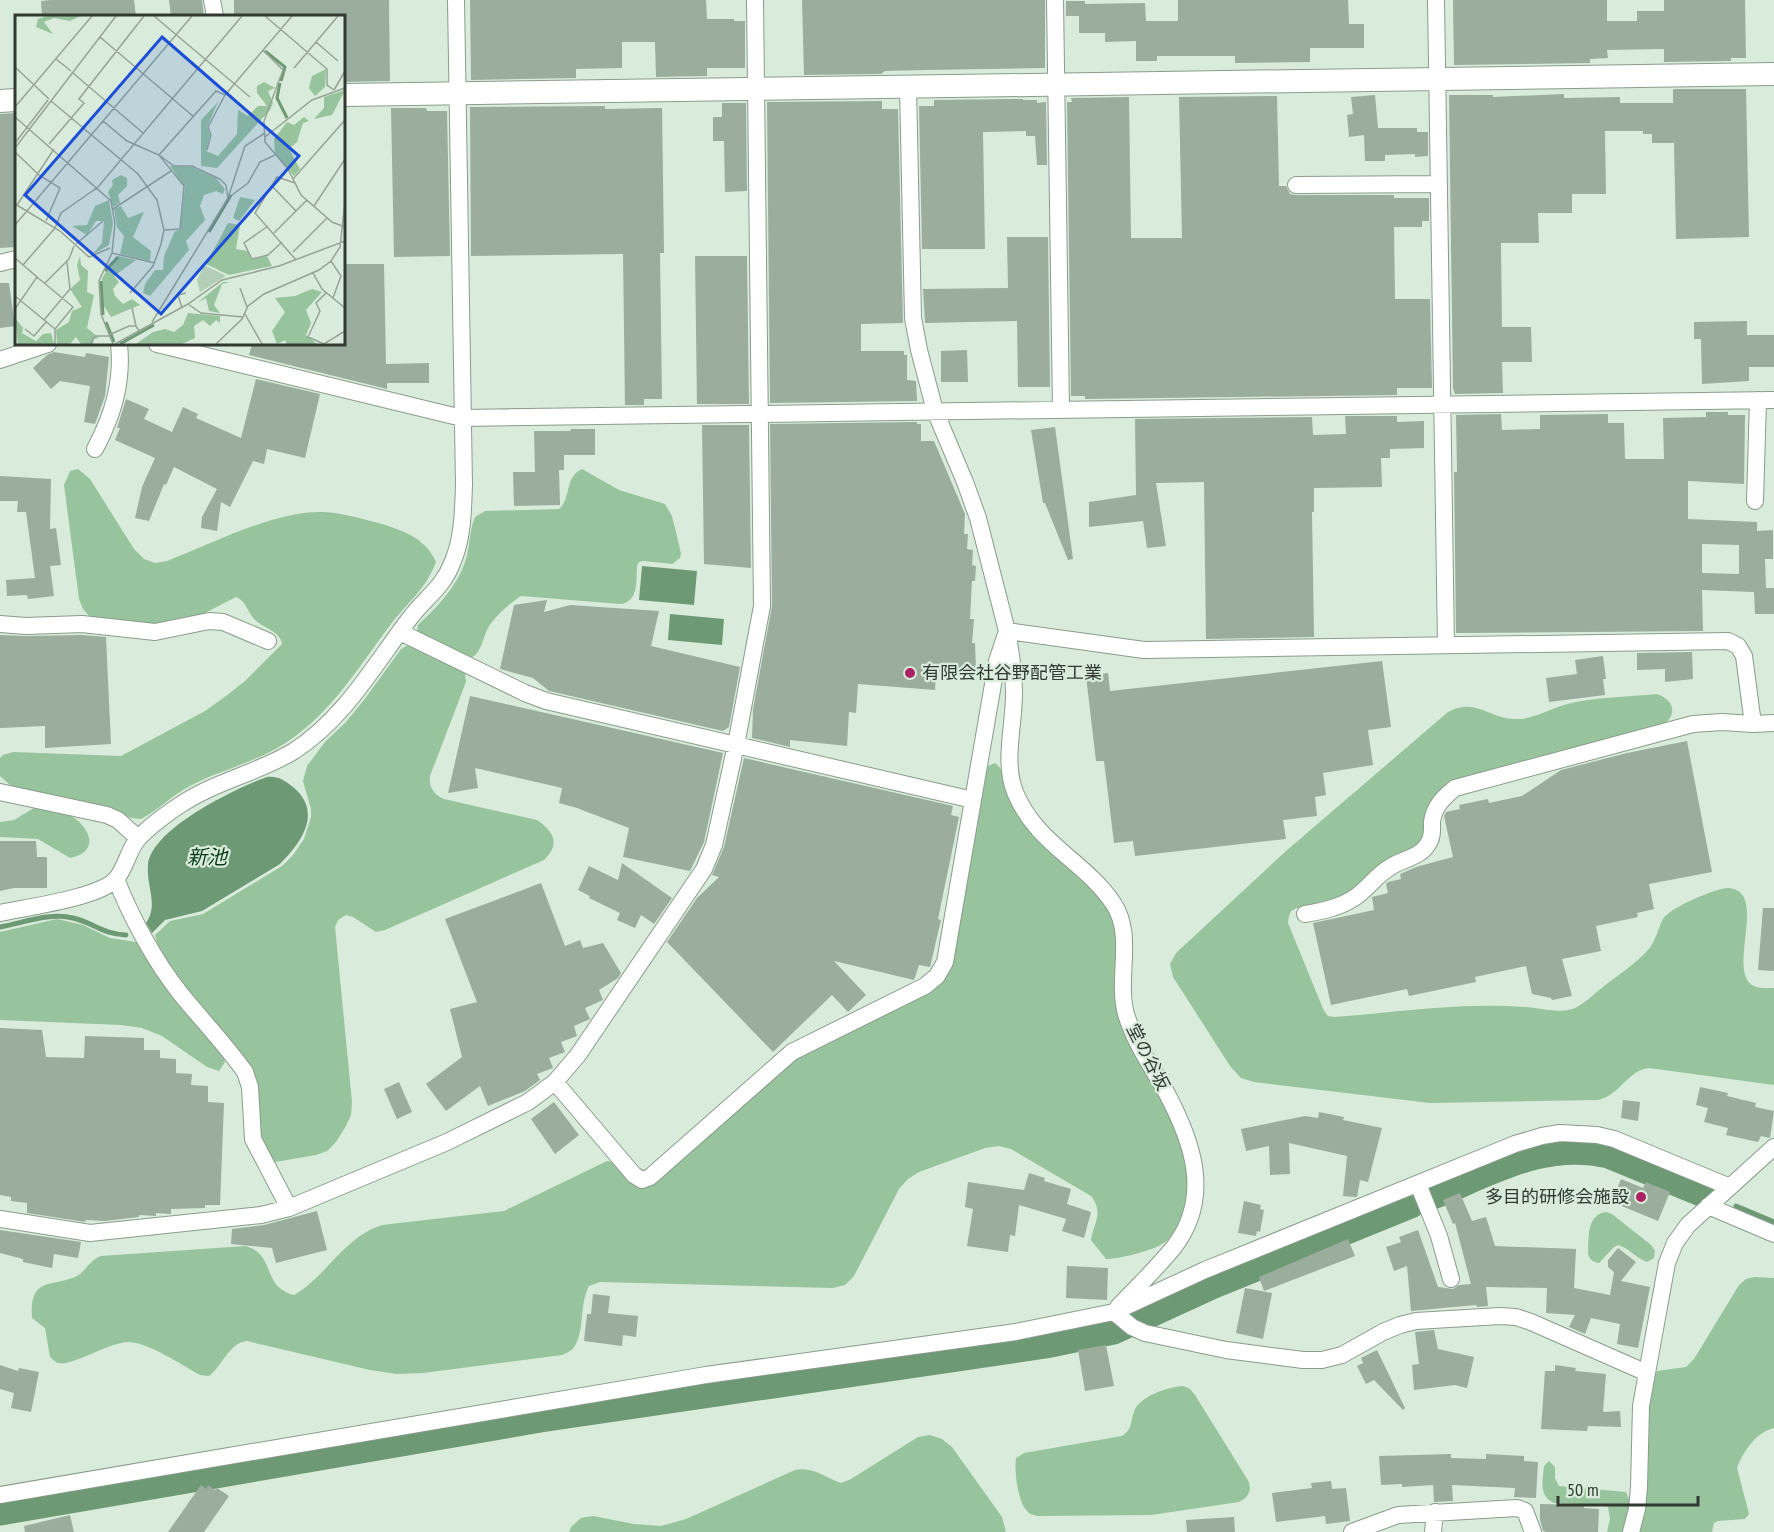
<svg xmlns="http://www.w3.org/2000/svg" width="1774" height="1532" font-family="'PT Sans Narrow','Noto Sans JP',sans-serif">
	<rect width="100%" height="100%" fill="#d9ecdb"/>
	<!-- forest -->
	<path fill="#97c49d" d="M78,469L90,479L134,549L144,559L155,563L167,561C211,544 276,510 323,512C343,513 363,519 382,524C405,531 426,539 436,562C426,589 408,602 391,624C354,673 324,726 266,754C241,766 214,773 190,786C172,795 159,810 141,819L131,818L109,808L18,789L10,785L0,776V758L3,755L13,752L121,756L205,711L226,696L245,681L282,644C280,631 263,628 254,619C247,611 246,601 236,597L199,616L155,626L90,617L83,609L79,599L64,485L70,471Z
		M582,469L619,490L665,504L672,516L681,553L680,558L672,564L643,561L639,562L637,566C636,581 639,602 620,604L521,596C510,603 497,615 489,626C483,636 482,653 471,658L417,632L418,625C437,607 456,588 465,562C470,548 469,531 475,517L485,511L559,509C572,497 564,477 582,469Z
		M408,645L461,670L465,673L466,682L430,776C429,788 433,794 444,799L537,820C555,833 560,844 544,860L385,930L376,932L353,917L346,915L338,920L335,927L352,1102L351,1115L346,1126L336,1142L327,1151L316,1155L275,1162L270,1159L260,1137L257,1085L171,967L157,943L155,935L170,921L203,914L282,866L293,855L304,839L311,817V809L303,781L307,766L325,742L346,722L364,700L401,649Z
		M1657,694C1674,700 1678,714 1663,725L1451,782L1422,840L1416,847L1343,896L1318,905L1297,908L1291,911L1289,916L1288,923L1324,1011L1328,1016L1334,1017C1397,1012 1462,1002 1525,1007C1540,1008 1562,1014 1575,1008C1587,1002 1597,991 1608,983C1621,973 1636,963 1647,951C1656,942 1657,930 1663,919C1669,908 1716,888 1728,888C1769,890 1727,969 1752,985C1758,989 1767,988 1774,988V1085L1649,1068C1628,1070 1619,1096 1598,1100L1430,1103L1254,1082L1241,1078L1230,1066L1173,977L1170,964L1176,953L1286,851L1448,712C1476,697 1489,719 1515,719C1532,720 1549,709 1564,705C1592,697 1628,697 1657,694Z
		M995,763C1009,774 1010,796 1017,812C1020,820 1026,828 1032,834C1057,861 1104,887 1115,923C1124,953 1108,987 1120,1017C1141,1069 1185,1116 1189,1174C1189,1182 1187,1190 1186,1197C1185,1209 1182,1221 1175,1231C1171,1236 1168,1241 1162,1244C1152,1251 1118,1259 1106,1259L1091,1240C1094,1222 1104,1213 1091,1196L1011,1149L999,1146L985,1148L919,1172L908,1179L899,1189L854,1276L845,1285L833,1288L600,1282L589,1286C579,1304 585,1332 574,1347C572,1351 566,1353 562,1355L423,1373L397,1374L370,1370L247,1341C230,1342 222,1366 209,1376L200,1375C182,1365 149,1343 129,1342C109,1342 71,1367 58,1363C55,1362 53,1359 50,1357L45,1328L32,1318C29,1277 51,1287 75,1277C86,1272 89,1260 101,1256L245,1246C276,1253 261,1287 294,1295C327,1276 344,1237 382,1225L504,1211L607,1161L613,1162L641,1187L796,1058L929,992L985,772L988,766Z
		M34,808C46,808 61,810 71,816C92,828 99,853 70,858L38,839L0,837V822L14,820Z
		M57,919L83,925L110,938L136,942L221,1052L225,1062L219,1071L207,1067L162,1036L142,1028L121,1025L0,1020V932Z
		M1606,1212L1612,1214L1651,1245L1655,1251L1654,1258L1647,1262C1636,1258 1629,1248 1618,1245L1613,1248L1599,1263C1593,1262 1590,1260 1588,1254C1589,1238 1586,1215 1606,1212Z
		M1754,1277L1774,1278V1428C1756,1432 1743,1452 1737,1468L1749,1514L1745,1519L1718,1521L1714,1523L1712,1532H1638L1648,1407L1653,1379L1657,1371L1686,1367L1694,1359L1739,1285L1746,1279Z
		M1183,1386L1190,1389L1195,1395L1249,1482C1251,1492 1249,1497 1239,1502L1151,1515L1037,1516C1034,1515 1029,1514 1028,1512C1018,1504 1014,1471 1016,1458L1024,1453L1122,1436C1133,1429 1130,1422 1134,1412C1139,1396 1168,1387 1183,1386Z
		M930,1435L942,1439L952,1447L1002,1517L1006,1532H569L571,1527L581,1518L593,1516L634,1524L661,1526L686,1519L795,1470C813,1466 824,1477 841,1483L851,1479L918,1437Z
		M1549,1461L1555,1467V1478L1559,1486L1626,1492L1630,1502L1623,1532H1607L1610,1519L1608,1507L1604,1505L1554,1503C1538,1496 1543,1480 1544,1466Z"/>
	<!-- water -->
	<path fill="#6e9975" d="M642,566L697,571L694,605L639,600Z
		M670,614L724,619L722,645L668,640Z
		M267,777C278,776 284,780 293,787C323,812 302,842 280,864L202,911L165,920L152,933L146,923C159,905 146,886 148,865C151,829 236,788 267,777Z"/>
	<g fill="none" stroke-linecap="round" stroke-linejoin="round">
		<!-- stream -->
		<path stroke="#6e9975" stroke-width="5" d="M0,927C23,923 50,912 73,918C94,923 102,934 126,935
			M1736,1206L1774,1222"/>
		<!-- river -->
		<path stroke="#6e9975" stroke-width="33" d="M1435,1192C1493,1168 1545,1137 1609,1152L1704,1191
			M0,1509L540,1416L1045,1342L1113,1328L1211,1283L1410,1202"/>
	</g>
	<!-- building -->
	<path fill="#9bad9d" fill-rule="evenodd" d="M51,0H134L136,16H42L41,1Z
		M169,0H202L204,16H171Z
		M234,0H389L390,81L344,82V16H234Z
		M470,0H706L707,19H734V21H745V68H707V76L656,77L655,42H622V68L576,69V78L471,80Z
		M802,0H1045V68L926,70L885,71L881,74L804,75Z
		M1178,0H1348L1349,24H1364V48H1310V62L1235,63V56H1157V61H1136V41L1105,42V33H1079V16H1066V1H1085V4L1145,3L1146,21H1178Z
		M1453,0H1607V21H1637V11H1664V0H1745L1746,58H1731V61L1664,62V49L1607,50L1608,58L1590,59V63L1454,65Z
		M1673,89H1746L1749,237L1676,239L1674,143H1652V134H1643V131H1605L1606,194H1572V213H1538L1539,243H1501L1502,327H1531L1532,362H1502L1503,393L1455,394L1453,388L1449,95H1493V97L1564,94V98L1620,97V103H1673Z
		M1375,95L1378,128H1417V132H1428V156L1415,157V154L1385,155V161H1365L1364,135L1349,137L1347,115L1353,114L1351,97Z
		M1277,96L1279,186H1286L1290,194L1296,195H1394V198H1429V221H1422V227H1394L1395,299H1430L1432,388H1397V395L1085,399V396H1071L1067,102H1072L1071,98L1129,97L1131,238H1182L1179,97Z
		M1023,99V100H1037V103L1046,102L1047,165H1037L1035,136H1026V131L983,132L985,249H922L919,106H934V100Z
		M882,101V109H898L903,323L861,324V351H904V355H907V380L916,381L917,401L770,403L767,102Z
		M722,103H746L747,191L725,192L724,141H713V117H722Z
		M605,106V109L662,108L664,253H660L662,399H644V405H625L623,254L471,256L470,107Z
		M391,108H426L427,111H447L450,256L394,257Z
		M16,113V247L0,248V114Z
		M1007,237H1048L1050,387H1018L1017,321L925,323L923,289L1008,288Z
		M695,256H747L749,404H697Z
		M344,264H384L386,364L429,363V383H387V389L249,355L252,344H344Z
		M0,283H9L15,326L0,328Z
		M1747,321V335H1774V367H1749V381L1702,384L1701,339H1694V322Z
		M967,350L968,382H941V351Z
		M54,352L85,357L86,353L109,357L105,396L95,424L84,422L90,386L60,381L51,389L33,368L47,355Z
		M256,379L320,394L305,458L267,449L264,464L253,461L230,507L221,502L217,531L201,528L202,517L217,489L174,467L166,485L164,484L149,521L135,518L142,487L155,458L115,440L120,428H117L126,399L149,409L144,419L172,432L183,407L198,414L196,418L241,438Z
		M1706,412H1728V415H1745L1744,484L1688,481V519L1757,522V531L1773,530V559H1765L1766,588H1774V614H1755L1754,592L1702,590L1703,631L1456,633L1454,472H1457L1456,415L1501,414L1502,430L1540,429V415L1608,414V423H1624L1625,459H1664L1663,418L1706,417ZM1702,544L1739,545V574L1702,573Z
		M1345,416H1397V422L1424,421V448L1390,449V458H1381L1382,487L1314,488V512H1312L1314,637L1206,639L1204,482L1156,483L1166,546L1147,548L1143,521L1089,527V502L1136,495L1135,419L1312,417L1313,435L1346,434Z
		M917,422V424H921V441H934L965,514L964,534H968L967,549L973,550L972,565L976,566L975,581H972L970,619H974L972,643H975L976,671L936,672L935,690L858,684L856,713L849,712L847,746L790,740V747L752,738L753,709L772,606L770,424Z
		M702,425H749L751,568L704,564Z
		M1055,427L1073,559L1068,560L1045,503H1043L1031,430Z
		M571,429H595V455H564V470H559L560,505L514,506L513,472H535L534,431H570Z
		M0,476L51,479L50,529L56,528L61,565L50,566L54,596L28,599L27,595L7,596L6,580L35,578L26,512H17L18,501H0Z
		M547,600L544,612L570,605L659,611L651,646L740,667L729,727L723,731L549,691L533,678L500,669L514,605Z
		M0,635L26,636L82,635L106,637L111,744L45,748V726L0,728Z
		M1692,652L1693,679L1665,682V669L1637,670V653Z
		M1603,656L1606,679H1603L1605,695L1549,702L1546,678L1577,674L1575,660Z
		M1382,661L1391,727L1368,730L1373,765L1323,773L1326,795L1315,797L1317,816L1283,820L1286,839L1135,856L1133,841L1114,843L1104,761H1096L1086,676L1108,673L1110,691Z
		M470,696L723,753L704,842L690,871L623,857L629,828L577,808L559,803L562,788L475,768L478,788L448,793Z
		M1687,741L1712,872L1649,884L1654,909L1637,913L1638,917L1596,926L1601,951L1562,959L1572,996L1552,1000L1551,998L1532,994L1526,966L1475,977L1476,982L1409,996L1407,989L1331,1005L1313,923L1374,910L1372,897L1388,893L1386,884L1388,882L1401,879L1400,874L1416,867L1453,857L1444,816L1446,812L1460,809L1459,805L1488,799L1489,803L1522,796L1561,770L1627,753Z
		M744,758L953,806L951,815L959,817L938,919L941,920L930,967L919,965L914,980L834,961L866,995L848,1012L832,995L773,1052L667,942L697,898L719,877L712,875L724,847Z
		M0,841H36L37,857H47V888H14L0,891Z
		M622,863L672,898L654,924L641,915L635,928L617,920L620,913L589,898L590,896L578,890L589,866L618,880Z
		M541,883L565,946L580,940L583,948L603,943L621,973L618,978L599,990L603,1000L585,1008L590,1019L574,1026L577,1036L561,1042L565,1052L549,1058L553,1068L537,1074L540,1080L525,1091L488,1106L480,1086L446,1111L426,1084L462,1057L450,1009L477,1002L445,919Z
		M1763,908H1774V971L1758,970Z
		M0,1028L42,1030L46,1057L84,1058L85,1036L144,1038V1050H160V1058L176,1059V1073L192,1074L191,1085L208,1086V1102L224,1103L220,1205H205V1208L171,1209V1214L156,1213V1216L139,1215V1217L105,1221L86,1220L85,1222L27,1213V1203L11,1201V1197L0,1195Z
		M399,1082L412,1112L397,1119L384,1089Z
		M1700,1087L1728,1093L1727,1096L1756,1103L1755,1107L1774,1111L1770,1138L1761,1136L1758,1142L1726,1135L1728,1128L1704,1122L1708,1108L1696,1105Z
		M1623,1100L1640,1102L1638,1121L1621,1118Z
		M554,1102L579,1135L555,1154L531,1119Z
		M1319,1112L1344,1117L1343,1120L1382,1128L1368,1182L1360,1180L1357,1197L1343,1196L1347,1156L1289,1143L1290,1174L1270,1175L1269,1146L1246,1151L1241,1129L1305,1116L1318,1118Z
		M1029,1173L1045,1178L1044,1181L1071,1189L1067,1204L1091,1212L1084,1238L1062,1231L1066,1219L1019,1205L1015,1236L1010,1235L1008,1252L967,1246L973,1209L965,1207L968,1182L1024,1190Z
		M1621,1179L1643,1188L1646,1182L1670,1192L1658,1221L1612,1202Z
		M1460,1193L1472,1221L1486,1217L1495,1246L1576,1249L1574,1288L1610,1295L1614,1272L1608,1267V1260L1618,1248L1636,1262L1621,1281L1650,1287L1638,1348L1617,1344L1620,1324L1591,1318L1585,1334L1569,1327L1575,1315L1546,1313L1547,1288L1486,1287L1488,1306L1477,1307L1476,1305L1411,1311L1407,1266L1394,1271L1386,1247L1401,1242L1399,1237L1418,1230L1438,1287L1453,1289L1459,1285L1471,1284L1455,1223L1453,1224L1443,1200Z
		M1244,1201L1261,1205L1260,1209L1264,1210L1260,1232L1257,1231L1256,1236L1238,1233Z
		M317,1211L327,1250L276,1263L272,1248L231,1244L232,1229L264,1225Z
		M0,1230L81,1242L78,1258L54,1254L52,1268L23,1262V1259L0,1253Z
		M1348,1239L1355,1256L1264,1291L1259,1277Z
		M1067,1266L1108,1268L1107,1300L1066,1298Z
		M1245,1288L1272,1293L1263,1339L1236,1333Z
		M593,1294L610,1296L608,1313L638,1316L636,1337L623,1335L622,1346L584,1341L587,1314H591Z
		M1434,1330L1438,1349L1474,1357L1467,1388L1455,1385L1414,1390L1412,1365L1419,1364L1415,1332Z
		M1106,1345L1114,1386L1085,1391L1078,1350Z
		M1377,1350L1405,1408L1403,1410L1374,1380L1366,1384L1357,1366L1363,1363L1361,1358Z
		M0,1365L18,1371L19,1368L39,1372L31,1412L11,1408L14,1393L0,1389Z
		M1555,1365L1576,1368L1575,1371L1606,1374L1603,1412L1620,1411L1621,1427L1588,1426L1587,1431L1541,1429L1545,1371H1555Z
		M1451,1454V1458L1486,1459V1454L1524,1456V1461L1538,1462L1536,1498L1514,1497L1515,1488L1452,1485L1453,1501L1434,1502L1433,1485L1402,1487V1484L1381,1485L1379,1456Z
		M1331,1481L1332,1489L1346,1488L1350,1521L1326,1524L1325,1516L1276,1522L1272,1493L1312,1488L1311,1483Z
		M201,1485L206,1489L208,1485L215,1490L217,1488L229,1496L204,1532H168Z
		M1540,1504L1584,1505V1508L1599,1509L1598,1532H1546L1543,1531L1540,1520Z
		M70,1515L74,1532H25L24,1526Z
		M1234,1517L1235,1532H1187L1186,1520Z"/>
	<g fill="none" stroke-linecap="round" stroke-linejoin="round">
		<!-- street casing -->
		<g stroke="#8a9c8c" stroke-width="18">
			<path id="street" d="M212,0L215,16
				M1055,0L1061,409
				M1436,0L1446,645
				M1296,185L1439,184
				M0,263L16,259
				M157,344L462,418L1774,400
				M0,360L48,344
				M95,449C113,415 123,382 119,344
				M1755,501L1758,400
				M0,624L26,626L82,624L155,632L209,621L223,622L268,641
				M400,632L525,693L546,701L973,800
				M0,792L107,815L118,820L138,838
				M116,879C131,917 154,960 180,993C201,1019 225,1044 245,1072L250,1087L253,1139L289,1208
				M0,913C27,907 99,898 116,879C126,868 128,850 138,839C146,829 169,812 180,805C216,781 258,773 294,751C345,718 374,665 410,618C426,597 443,588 453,561C463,537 463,510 464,485L456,0
				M1305,914C1323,911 1342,907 1357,896C1369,887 1377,875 1389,868C1401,859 1420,858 1428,844C1433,837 1432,829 1432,822C1434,806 1444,797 1455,788L1693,724L1722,722L1753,724
				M555,1082L634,1175L642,1180L650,1177L792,1052L925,986L937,976L945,962L997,661L1007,631L978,518L965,482L935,411L919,350L913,318L908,87
				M1418,1184L1439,1236L1451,1279
				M1708,1206L1774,1234
				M0,1219L90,1233L261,1215L289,1208L447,1142L528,1102L555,1082L578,1055L704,869L714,845L736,745L762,606L755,0
				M1118,1307C1137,1287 1157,1268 1174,1247C1213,1196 1192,1140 1165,1090C1151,1066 1134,1041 1126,1014C1116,978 1135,935 1113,903C1085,861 1036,844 1015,792C1003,762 1014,726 1014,694C1014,672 1011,652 1007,631L1144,650L1728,641L1738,646L1744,656L1753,724L1774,723
				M1114,1312L1132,1327L1145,1333L1226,1350L1303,1360H1322L1342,1355L1383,1332L1400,1325L1416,1321L1500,1316L1516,1317L1531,1322L1647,1373
				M0,1495L706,1375L1016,1332L1114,1312L1205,1270L1515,1144L1542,1136L1560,1133L1597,1135L1614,1139L1730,1187
				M1352,1532L1398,1515L1517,1508L1525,1511L1533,1532
				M1433,1532L1435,1512
				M1631,1532L1637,1509L1639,1487L1641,1406L1667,1263L1675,1243L1688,1225L1774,1147"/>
		</g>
		<!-- secondary casing -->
		<g stroke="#8a9c8c" stroke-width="24">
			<path id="secondary" d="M344,95L1774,74
				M0,101L16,100"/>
		</g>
		<!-- street -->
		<use href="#street" stroke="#fff" stroke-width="16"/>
		<!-- secondary -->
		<use href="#secondary" stroke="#fff" stroke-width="22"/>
	</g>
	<!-- markers -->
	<g fill="#ac2161" stroke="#d9ecdb" stroke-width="2">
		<circle cx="910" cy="673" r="6"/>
		<circle cx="1641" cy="1197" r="6"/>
	</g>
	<g text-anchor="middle" stroke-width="4.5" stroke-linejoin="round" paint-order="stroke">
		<!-- poi labels -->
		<g font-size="18" fill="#313932" stroke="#d9ecdb" text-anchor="start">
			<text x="922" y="679">有限会社谷野配管工業</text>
			<text x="1629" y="1203" text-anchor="end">多目的研修会施設</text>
		</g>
		<!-- street labels -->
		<g font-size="18" fill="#313932" stroke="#d9ecdb">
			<text transform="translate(1148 1057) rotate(63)" y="6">堂の谷坂</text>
		</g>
		<!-- water labels -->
		<g font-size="20" font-style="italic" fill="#073b17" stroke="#d9ecdb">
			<text x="207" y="864">新池</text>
		</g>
	</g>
	<!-- overview -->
	<g transform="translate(15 15)">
		<rect width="330" height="330" fill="#d9ecdb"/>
		<path d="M189,250L211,261L185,277L182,265Z" fill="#b3ceb6"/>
		<path d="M31,1H66L55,6L39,3L29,7L38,19L21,12L23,4ZM311,54L310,72L300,81L294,73L297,61ZM249,67L260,73L253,76L258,88L255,95L202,153L186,151V105L203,87L192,112L195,120L191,136L203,141L222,119L223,95L233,101L243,91H252L242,78V71ZM330,75L317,100L299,104L309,93V82ZM289,102L294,106L288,108L282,127L274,134L285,154L279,161L260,139L259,124L272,107L279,110ZM155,151L177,152L201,163L210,174L208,179L201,176L189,180L185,191L190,205L171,226L174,235L135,281L128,278L130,269L140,255H148L149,241L160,216L165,215L170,172ZM106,160L112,163V171L103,180L105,188L98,192L93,177L98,170L97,165ZM225,182L240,185L224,206L218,203ZM94,185L98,209L94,230L77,240L87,228L89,206H81L72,220L57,211L72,210L80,191ZM106,191L113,203L129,197L118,222L136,236L135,246L105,239L109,221L102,212L99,194ZM213,208L225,210L221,234L233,236L236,244L252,241L257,251L214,260L191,249ZM65,241L66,250L73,256L72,277L79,280L72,313L84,323L79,324L78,329H66L61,322L55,329H42L41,315L54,307L57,296L67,292L55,274L65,265L62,250ZM104,241L121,245L99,261L104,267L98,274L100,281L108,289L117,284L125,290L96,302L87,288V264L96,247ZM208,267H215L207,269L199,290L205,298L194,296L191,283L182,288ZM297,274L307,277L291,295L296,308L291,320L302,329H272L270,325L262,329L257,316L270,297L260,283L280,281ZM173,298L205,301V308L201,305L195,311L188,305L179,311L180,323L167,329H121L138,317L150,314L159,317L168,310ZM0,303L8,313L7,318L21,326L28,319L36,318L39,329H3Z" fill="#97c49d"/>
		<path fill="none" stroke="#6e9975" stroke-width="3" d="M250,36L270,52L266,66M265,68L262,83L272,103M194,217L216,180M90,256L103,242M86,266L88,300M91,307L99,327M105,329L139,310"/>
		<path fill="none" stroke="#96a497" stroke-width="1.5" d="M139,1L235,82M250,1L312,54V70L319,75M85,22L179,102M301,27L323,46M248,35L268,55L249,106L250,127L273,154L286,180L317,207L330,212M41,44L56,56M0,52L34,84M279,53L323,1M58,58L128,118M319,75L330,56M36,86L123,159L142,185L149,215L146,229L138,251L115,278M0,92L77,1M0,102L96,186L100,209L97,238L84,266L86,299L98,329M88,106L112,126L144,140L169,171L165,214L149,215M250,122L297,85L330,73M0,128L33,85M34,129L69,88L64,84L129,1M0,133L101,1M192,135L196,120L193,112L210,80M0,137L24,160L45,173L31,206M278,164L330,105M280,168L262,162L240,198L281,245M256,170L281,196M213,183L211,170L205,164L177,151H159L144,140L201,76L210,80L277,1M213,183L233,168L245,147L260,140M0,189L45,216L74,242L95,233M2,190L39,134M299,191L330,144M98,194L156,156M0,210L177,1M253,211L229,228L237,244L253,240L267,227M259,218L292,185M61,229L88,206M278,237L312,203M97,238L140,248M0,243L22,262L0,294M316,246L326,261L318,283M8,250L40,213L46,198L83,172L227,1M298,258L307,274L330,293M22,262L58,292L40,314V329M30,268L54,244L59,231M225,273L232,292M311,278L301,288L305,296L293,322L309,329L330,316M0,281L40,314M173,289L186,298L228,302M117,293L121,311M167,293L163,280L171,278M230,299L247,329M29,305L55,274L52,247M137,307L213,183L230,131L250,118M10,314L19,321L31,307M94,320L114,311H121L124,316M75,329L80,321H95M100,329L173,289L207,265L264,251L330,226M201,329L227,304L233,291L249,279L304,255L316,246L325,232L330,186"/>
		<path fill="#1d4ed8" fill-opacity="0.15" stroke="#1d4ed8" stroke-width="3" d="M147,22L284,141L146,299L10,180Z"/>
		<rect width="330" height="330" fill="none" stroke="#313932" stroke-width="3"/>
	</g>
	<!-- scale -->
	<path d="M1558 1496v9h140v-9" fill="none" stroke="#313932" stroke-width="3"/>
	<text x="1567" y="1496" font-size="18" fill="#313932" stroke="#d9ecdb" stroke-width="4.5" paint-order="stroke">50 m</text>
</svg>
